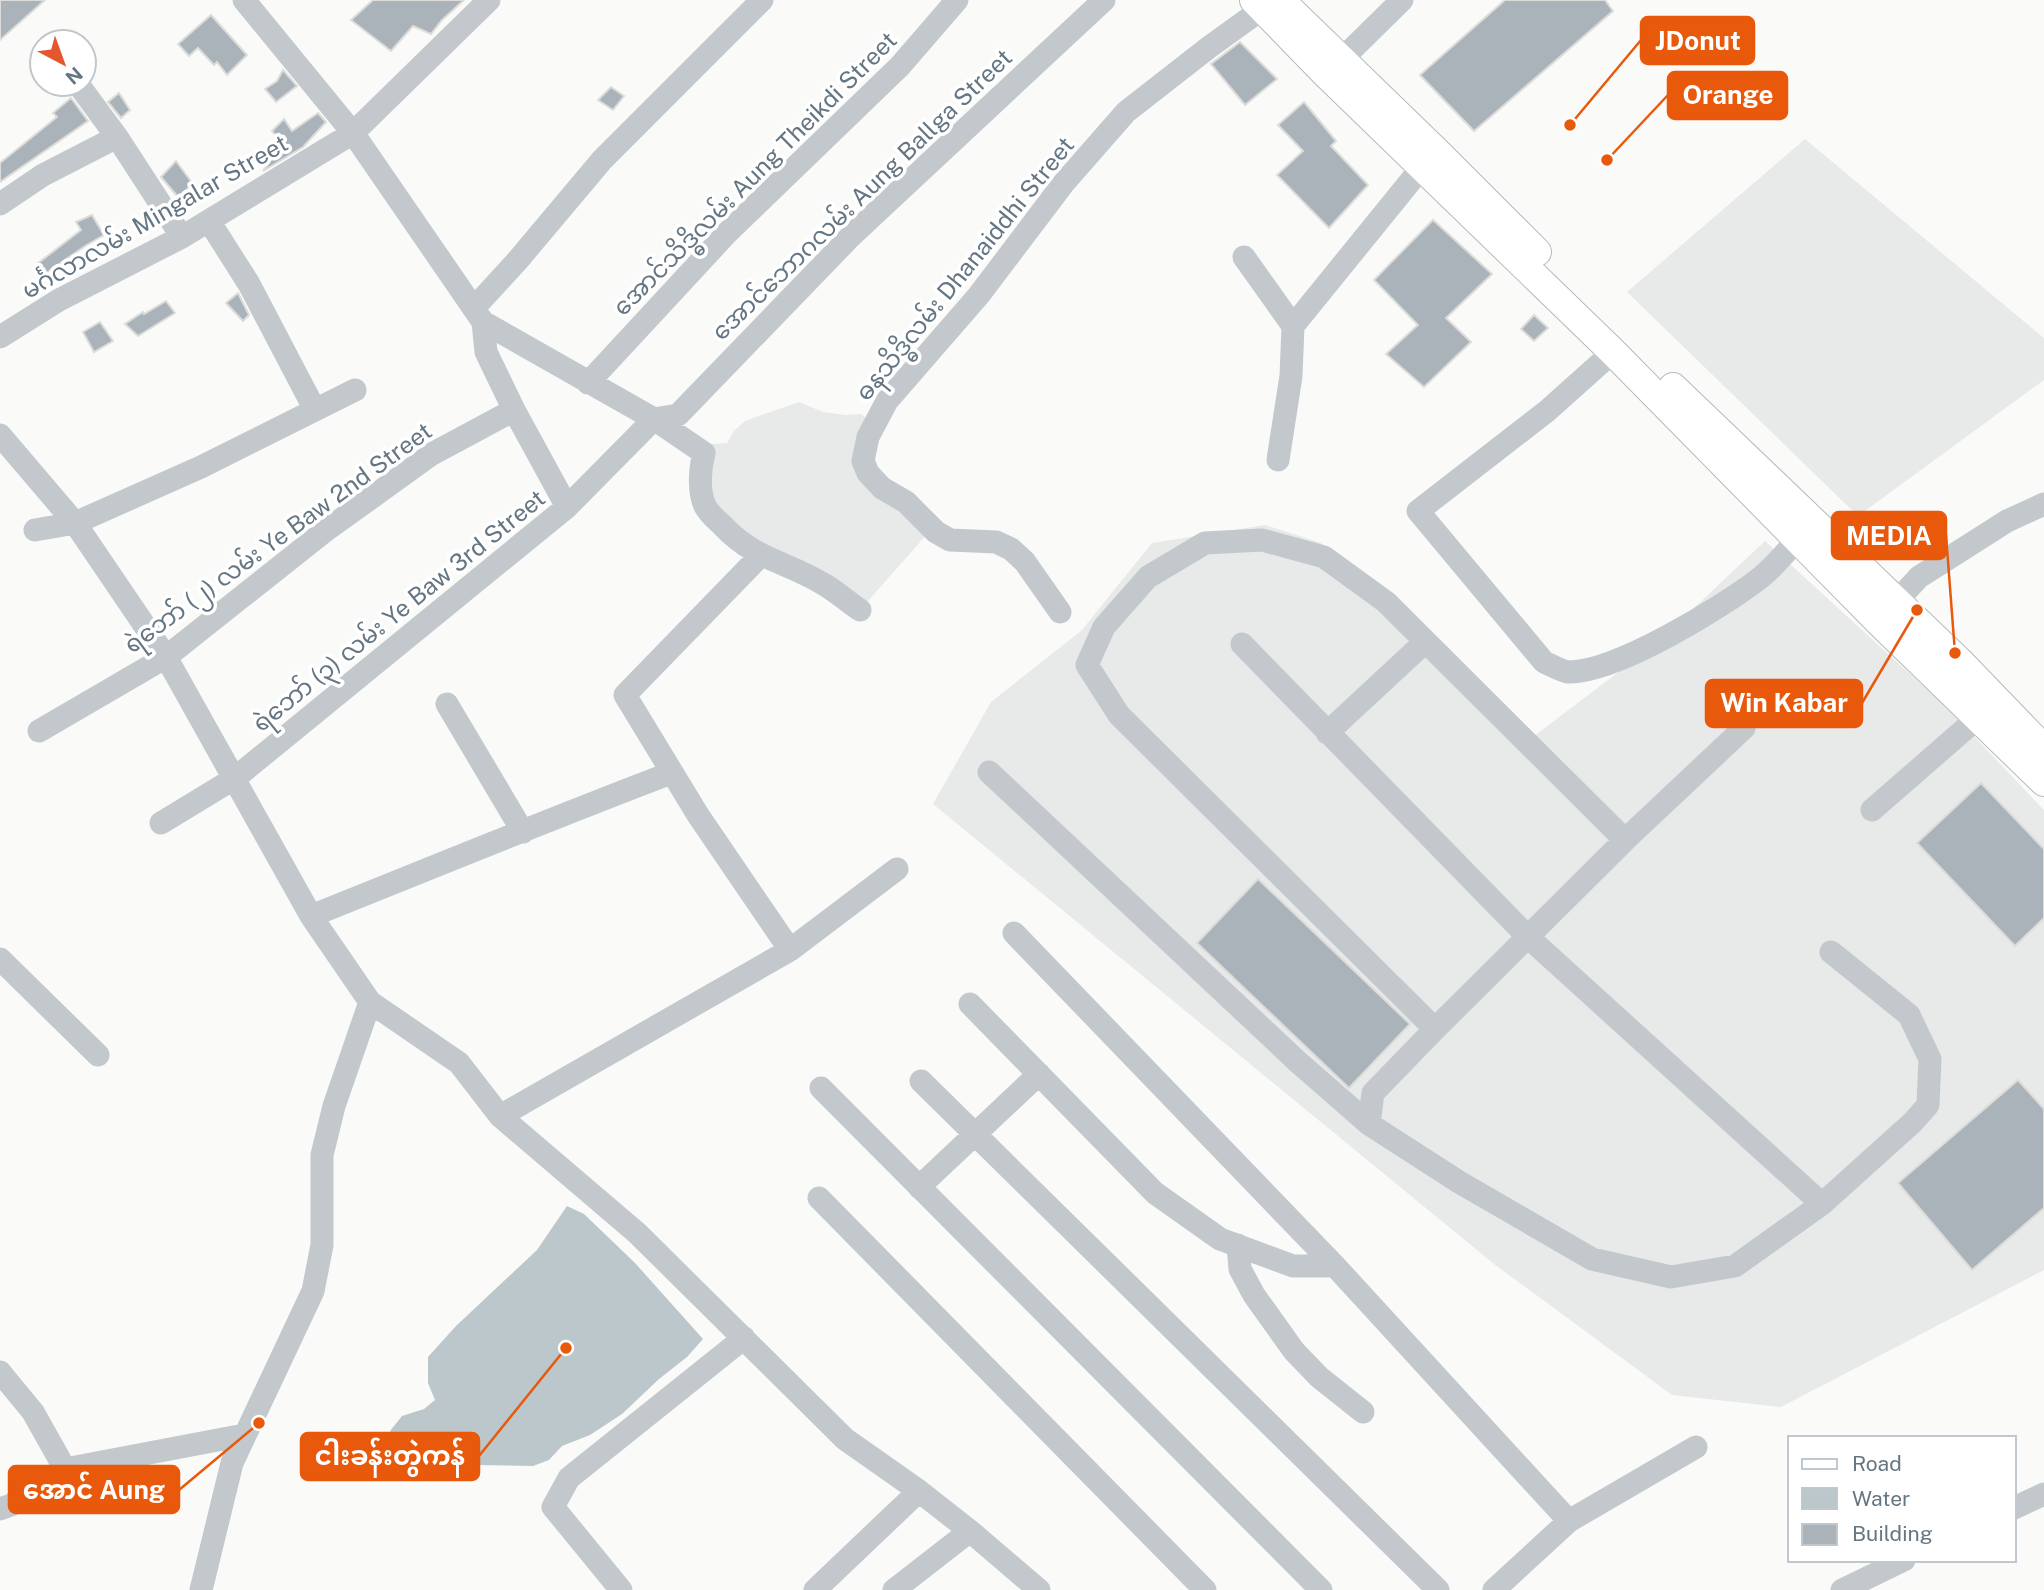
<svg xmlns="http://www.w3.org/2000/svg" width="2044" height="1590" font-family="'Public Sans','Noto Sans Myanmar',sans-serif">
	<rect width="100%" height="100%" fill="#fafaf8"/>
	<!-- built -->
	<path fill="#e8e9e9" d="M1805,139L2044,338V380L1858,516L1627,292Z
		M799,402L823,412L845,415L861,414L881,428L863,471L929,532L860,610L710,513L704,453L711,444L727,443L734,431L745,421Z
		M1265,525L1321,543L1525,743L1658,642L1765,541L1946,707L2044,810V1270L1781,1407L1672,1395L1494,1264L933,804L991,702L1081,631L1152,543Z"/>
	<!-- water -->
	<path fill="#bbc7cb" d="M567,1206L584,1214L635,1263L703,1339L687,1357L659,1379L622,1414L590,1435L562,1446L549,1460L533,1466L472,1465L446,1473L429,1467L406,1449L390,1431L402,1416L424,1409L435,1400L428,1383V1357L456,1326L537,1250Z"/>
	<!-- building -->
	<path fill="#aab3b9" stroke="#dcdcda" stroke-width="2" d="M0,0H45L0,40Z
		M373,0H464L442,20L431,34L413,26L391,51L351,20Z
		M1505,0H1605L1613,11L1474,131L1420,75Z
		M211,15L247,55L227,75L217,62L214,65L198,48L189,56L178,44Z
		M1240,42L1277,79L1245,105L1211,64Z
		M283,70L297,86L276,102L265,89L277,81Z
		M611,87L624,96L613,110L598,100Z
		M119,93L130,110L121,118L108,102Z
		M71,98L88,121L0,182V163L57,117L53,113Z
		M1304,102L1336,141L1331,146L1368,185L1329,228L1277,175L1303,151L1278,125Z
		M318,113L326,122L303,147L263,171L283,143L272,131L284,119L292,131Z
		M176,161L193,184L178,197L161,177Z
		M92,215L104,235L85,246L45,274L37,264L81,230L76,222Z
		M1433,220L1492,274L1446,318L1471,342L1424,387L1386,354L1418,325L1374,280Z
		M238,293L249,315L243,321L226,303Z
		M166,301L175,313L138,336L125,324L143,312L144,314Z
		M1534,315L1548,328L1534,341L1521,329Z
		M100,322L113,341L94,352L83,332Z
		M1981,783L2044,849V918L2015,946L1917,843Z
		M1258,879L1410,1024L1349,1088L1197,943Z
		M2018,1080L2044,1109V1208L1972,1270L1898,1183Z"/>
	<g fill="none" stroke-linecap="round" stroke-linejoin="round">
		<!-- major casing -->
		<g stroke="#b5babe" stroke-width="30">
			<path id="major" d="M1254,0L1326,74L1613,352L1879,622L2044,782
				M1280,0L1438,153L1537,252
				M1673,387L1960,662L2044,749"/>
		</g>
		<!-- minor -->
		<path stroke="#c3c8cc" stroke-width="23" d="M244,0L353,133L483,322L654,419L704,453C700,468 698,491 705,506C709,514 717,520 723,526C755,560 788,562 825,585C837,592 848,602 860,610
			M1342,59L1402,0
			M78,84L117,137L182,237
			M0,204L43,175L117,137
			M209,221L249,284L315,410
			M1244,257L1293,326L1291,376L1278,460
			M474,308L518,260L602,160L762,0
			M483,322L486,352L514,410L567,507
			M1293,326L1422,167L1433,157
			M0,337L59,300L182,237L353,133L489,0
			M1613,352L1547,411L1418,511L1544,662C1551,665 1561,671 1568,672C1615,673 1723,607 1760,578C1778,564 1792,544 1808,528
			M588,383L727,233L900,66L957,0
			M0,435L75,523L166,657L311,916L370,1002L459,1063L500,1116L637,1233L845,1439L919,1491L970,1531L1039,1590
			M35,530L75,523L201,467L355,390
			M761,555L625,695L698,815L790,950
			M1060,612L1025,562L1011,549L996,542L950,540L936,532L906,502L882,488L868,473L863,461L868,437L887,401L979,295L1063,184L1126,112L1208,48L1262,9
			M1885,614L1919,577L2007,521L2044,504
			M447,704L523,832
			M39,731L166,657L325,531L432,454L514,410
			M1327,733L1425,642
			M989,772L1298,1062L1369,1124L1459,1182L1592,1259L1671,1277L1735,1266L1822,1204L1528,937L1242,644
			M1872,810L1989,708
			M161,823L235,778L567,507L654,419L678,415L851,236L1104,0
			M311,916C431,868 550,819 671,773
			M1014,933L1335,1266L1569,1521L1494,1590
			M0,959L98,1055
			M970,1004L1155,1193L1220,1239L1293,1266H1335
			M1435,1029L1119,715L1087,665L1104,627L1148,577L1205,543L1262,540L1324,557L1386,602L1625,840
			M921,1081L1438,1590
			M821,1088L1321,1590
			M500,1116L790,950L897,869
			M1369,1124L1373,1093L1435,1029L1625,840L1744,728
			M919,1187L1039,1074
			M819,1198L1205,1590
			M1822,1204L1913,1122L1928,1105L1930,1059L1909,1015L1831,952
			M1238,1245L1240,1269L1254,1295L1294,1351L1319,1377L1363,1412
			M0,1372L33,1412L65,1469
			M2014,1508L2044,1494
			M0,1509L11,1505L65,1469L244,1435
			M1569,1521L1696,1447
			M201,1590L232,1463L313,1291L322,1245V1155L334,1106L370,1002
			M621,1590L553,1507L569,1478L744,1338
			M815,1590L919,1491
			M894,1590L970,1531
			M1842,1590L1904,1560"/>
		<!-- major -->
		<use href="#major" stroke="#fff" stroke-width="28"/>
	</g>
	<g text-anchor="middle" stroke-width="7" stroke-linejoin="round" paint-order="stroke">
		<!-- street labels -->
		<g font-size="24" fill="#657683" stroke="#fff">
			<text transform="translate(755 174) rotate(-45)" y="8">အောင်သိဒ္ဓိလမ်း Aung Theikdi Street</text>
			<text transform="translate(862 195) rotate(-44)" y="8">အောင်ဘောဂလမ်း Aung Ballga Street</text>
			<text transform="translate(155 217) rotate(-30)" y="8">မင်္ဂလာလမ်း Mingalar Street</text>
			<text transform="translate(965 269) rotate(-51)" y="8">ဓနသိဒ္ဓိလမ်း Dhanaiddhi Street</text>
			<text transform="translate(278 538) rotate(-36)" y="8">ရဲဘော် (၂) လမ်း Ye Baw 2nd Street</text>
			<text transform="translate(399 611) rotate(-39)" y="8">ရဲဘော် (၃) လမ်း Ye Baw 3rd Street</text>
		</g>
	</g>
	<!-- callouts -->
	<path fill="none" stroke="#e8590c" stroke-width="2.5" d="M1570 125L1641 40M1607 160L1668 95M1955 653L1946 535M1917 610L1862 703M566 1348L479 1456M259 1423L179 1490"/>
	<g fill="#e8590c" stroke="#fff" stroke-width="2.5">
		<circle cx="1570" cy="125" r="7"/>
		<circle cx="1607" cy="160" r="7"/>
		<circle cx="1955" cy="653" r="7"/>
		<circle cx="1917" cy="610" r="7"/>
		<circle cx="566" cy="1348" r="7"/>
		<circle cx="259" cy="1423" r="7"/>
	</g>
	<g fill="#e8590c" stroke="#e8590c" stroke-width="2.5">
		<rect x="1641" y="17" width="113" height="47" rx="7"/>
		<rect x="1668" y="72" width="119" height="47" rx="7"/>
		<rect x="1832" y="512" width="114" height="47" rx="7"/>
		<rect x="1706" y="680" width="156" height="47" rx="7"/>
		<rect x="301" y="1433" width="178" height="47" rx="7"/>
		<rect x="9" y="1466" width="170" height="47" rx="7"/>
	</g>
	<g font-size="26" text-anchor="middle" font-weight="bold" fill="#fff">
		<text x="1698" y="50">JDonut</text>
		<text x="1728" y="104">Orange</text>
		<text x="1889" y="545">MEDIA</text>
		<text x="1784" y="712">Win Kabar</text>
		<text x="390" y="1465">ငါးခန်းတွဲကန်</text>
		<text x="94" y="1499">အောင် Aung</text>
	</g>
	<!-- legend -->
	<rect x="1788" y="1436" width="228" height="126" fill="#ffffff" stroke="#c1c8cd" stroke-width="2"/>
	<rect x="1802" y="1459" width="35" height="10" fill="#ffffff" stroke="#c1c8cd" stroke-width="2"/>
	<text x="1852" y="1471" font-size="21" fill="#657683">Road</text>
	<rect x="1802" y="1488" width="35" height="21" fill="#bbc7cb" stroke="#c1c8cd" stroke-width="2"/>
	<text x="1852" y="1506" font-size="21" fill="#657683">Water</text>
	<rect x="1802" y="1524" width="35" height="21" fill="#aab3b9" stroke="#c1c8cd" stroke-width="2"/>
	<text x="1852" y="1541" font-size="21" fill="#657683">Building</text>
	<!-- north arrow -->
	<g transform="translate(63 63) rotate(139)"><circle r="33" fill="#ffffff" stroke="#c1c8cd" stroke-width="2"/>
	<path d="M0-5L12 26L0 18L-12 26Z" fill="#e4572e"/>
	<text y="-10" font-size="19" font-weight="bold" text-anchor="middle" fill="#657683">N</text>
	</g>
</svg>
